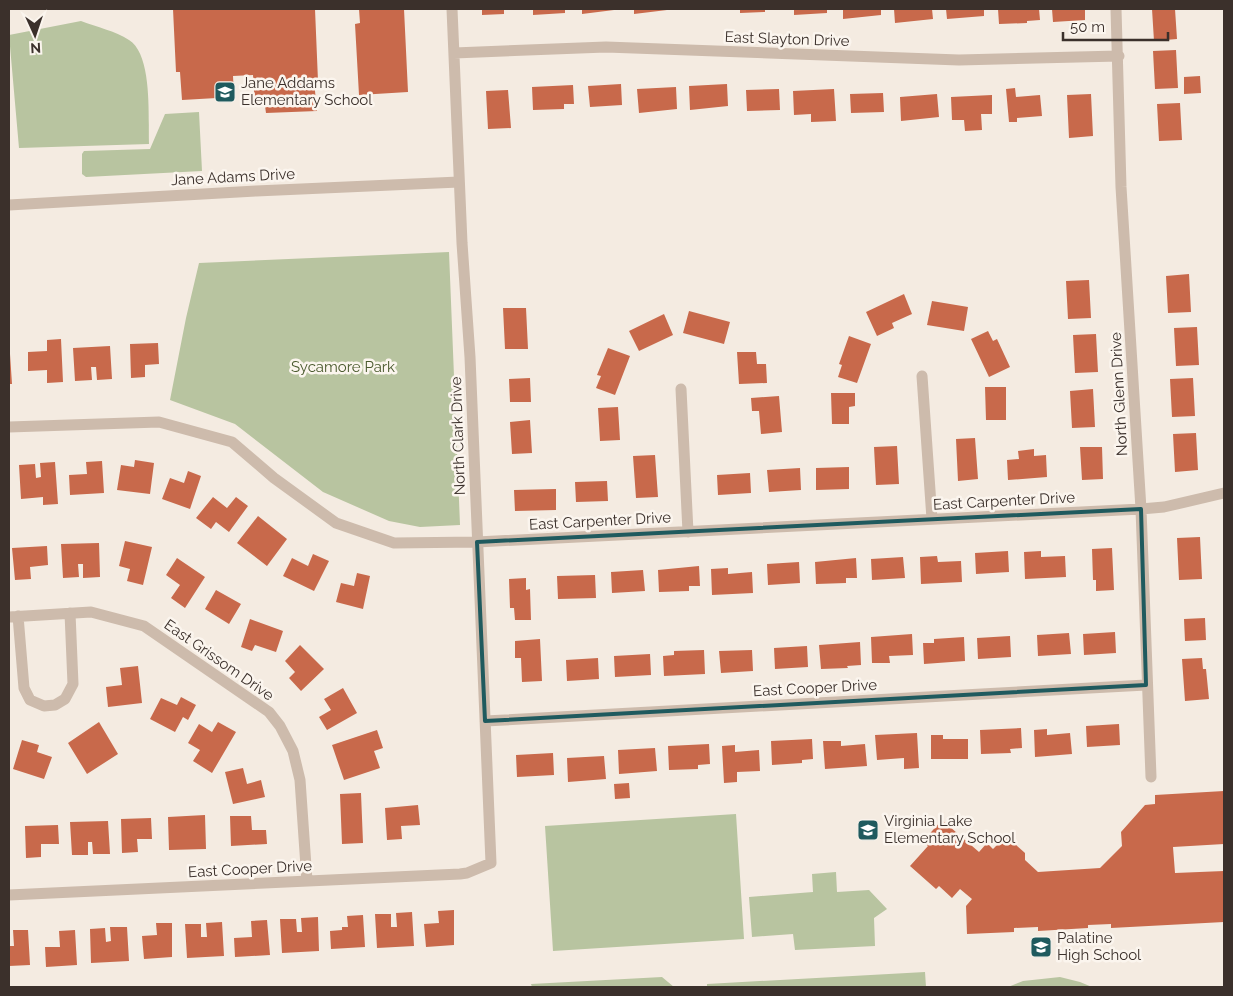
<svg xmlns="http://www.w3.org/2000/svg" width="1233" height="996" font-family="Raleway,sans-serif">
	<rect width="100%" height="100%" fill="#f4ebe1"/>
	<!-- green -->
	<path fill="#b8c4a0" d="M81,21C97,27 115,31 129,40C153,55 148,118 149,144L19,148L9,35Z
		M199,112L202,171L86,177L82,174V154L84,151L150,149L165,114Z
		M449,252L460,525L420,527L389,521L323,492L235,424L170,400L186,318L199,263Z
		M736,814L744,939L553,951L545,826Z
		M836,872L837,892L869,890L887,909L874,918L875,946L795,950L793,934L752,937L749,897L813,892L812,874Z
		M925,972L926,987H707V984Z
		M662,977L674,987H532L531,984Z
		M1060,977L1080,982L1092,987H1008L1023,981Z"/>
	<!-- building -->
	<path fill="#c8694b" d="M173,9H315L318,81H314L317,111L266,113L265,106H255L253,75L233,76L234,97L182,100L180,72H176Z
		M359,9H404L408,92L359,95L355,24L360,23Z
		M482,9H504V14L482,15Z
		M533,9H565V13L533,15Z
		M582,9H614V10L582,14Z
		M634,9H667V10L634,14Z
		M740,9H765V12L740,13Z
		M794,9H827V13L794,15Z
		M843,9H881V15L843,19Z
		M894,9H932L933,19L895,23Z
		M946,9H984V16L947,19Z
		M998,9H1039L1040,20L1027,21V23L999,24Z
		M1052,9H1085V20L1053,22Z
		M1152,9H1175L1177,39L1154,41Z
		M1176,50L1178,88L1155,89L1153,51Z
		M1200,76L1201,93L1184,94V77Z
		M621,84L622,105L590,107L588,86Z
		M727,84L728,106L690,110L689,86Z
		M573,85L574,104H564V109L533,110L532,87Z
		M676,87L677,109L639,113L637,89Z
		M1015,88L1016,97L1040,95L1042,116L1017,118V122H1009L1006,89Z
		M779,89L780,110L747,111L746,90Z
		M834,89L836,121L811,122V114L794,115L793,91Z
		M508,90L511,128L488,129L486,91Z
		M883,93L884,112L851,113L850,94Z
		M937,94L939,117L901,121L900,97Z
		M1091,94L1093,136L1069,138L1067,95Z
		M992,95V114H981L982,130L965,131L964,120H952L951,97Z
		M1180,103L1182,140L1159,141L1157,104Z
		M1189,274L1191,312L1168,313L1166,276Z
		M1089,280L1091,318L1068,319L1066,281Z
		M904,294L912,314L892,323L894,328L877,336L866,312Z
		M932,301L968,307L964,331L927,325Z
		M503,308H526L528,349H505Z
		M689,311L730,322L724,344L683,333Z
		M664,314L673,335L639,351L629,331Z
		M1197,327L1199,365L1176,366L1174,328Z
		M988,331L993,341L997,339L1010,367L989,377L971,339Z
		M1096,334L1098,372L1075,373L1073,335Z
		M849,336L871,344L857,383L838,377L842,365L839,364Z
		M61,339L63,382L47,383V370L28,371V352L47,351V340Z
		M158,343L159,364L145,365V377L131,378L130,344Z
		M110,346L112,379L97,380L96,367H91L92,380L75,381L73,348Z
		M608,348L630,356L615,395L596,388L601,376L597,375Z
		M737,352H756L757,364H766L767,383L739,384Z
		M9,354H10L12,384H9Z
		M530,378L531,402H510L509,379Z
		M1193,378L1195,416L1172,417L1170,379Z
		M985,387H1006V420H986Z
		M1093,389L1095,427L1072,428L1070,391Z
		M831,393H855V406L849,407V424H832Z
		M779,396L782,432L761,434L759,411H752L751,398Z
		M618,407L620,440L600,441L598,408Z
		M530,420L532,453L512,454L510,422Z
		M1196,433L1198,470L1175,472L1173,434Z
		M975,438L978,479L958,481L956,439Z
		M897,446L899,484L876,485L874,447Z
		M1080,447H1102L1103,479L1082,480Z
		M1034,449V456L1046,455L1047,477L1008,480L1007,460L1019,459L1018,451Z
		M655,455L658,497L636,498L633,456Z
		M135,460L154,463L150,494L117,490L121,465L134,467Z
		M102,461L104,493L70,495L69,475L87,474L86,462Z
		M55,462L58,504L43,505V497L21,499L19,465L35,464L36,478L41,477L40,463Z
		M849,467V489L816,490V468Z
		M800,468L801,490L769,492L767,470Z
		M188,471L201,476L190,509L162,499L170,478L184,483Z
		M750,473L751,493L718,495L717,475Z
		M607,481L608,501L576,502L575,482Z
		M556,489V510L515,511L514,490Z
		M213,497L227,508L236,497L248,506L229,532L216,522L211,529L196,518Z
		M258,516L287,539L267,566L237,543Z
		M1200,537L1202,579L1179,580L1177,538Z
		M125,541L152,547L143,585L127,581L130,569L119,566Z
		M99,543L100,577L83,578V564H78L79,577L63,578L61,544Z
		M47,546L48,565L30,567L31,579L15,580L12,548Z
		M1112,548L1114,590L1096,591V580H1093L1092,549Z
		M1008,551L1009,572L976,574L975,553Z
		M1041,551V557L1065,556L1066,577L1025,579L1024,552Z
		M313,554L329,561L314,591L283,576L292,558L308,566Z
		M937,556L938,562L961,561L962,582L921,584L920,557Z
		M903,557L905,578L872,580L871,559Z
		M177,558L205,577L185,608L171,598L180,585L166,575Z
		M856,558L857,578H846V583L816,584L815,562Z
		M799,562L800,583L768,585L767,564Z
		M699,566L700,586H689V591L659,592L658,570Z
		M728,568V574L752,572L753,593L712,595L711,569Z
		M643,570L645,591L612,593L611,572Z
		M357,573L370,576L363,609L336,602L341,583L354,586Z
		M595,575L596,598L558,599L557,576Z
		M526,578V590L530,589L531,620H515L514,608H510L509,579Z
		M216,590L241,604L229,624L205,609Z
		M1205,618L1206,640L1185,641L1184,619Z
		M250,619L283,631L276,652L255,645L252,651L241,647Z
		M1115,632L1116,653L1084,655L1083,634Z
		M1069,633L1071,654L1038,656L1037,635Z
		M912,634L913,655L889,656L890,663H872L871,637Z
		M1010,636L1011,657L978,659L977,638Z
		M964,637L965,661L924,664L923,643H934V639Z
		M540,639L542,681L522,682L521,658H515V641Z
		M860,642L861,665L847,666L848,668L821,669L819,645Z
		M300,645L324,669L301,691L289,678L295,672L285,661Z
		M807,646L808,667L775,669L774,648Z
		M704,650L705,674L664,676L663,656L674,655V651Z
		M752,650L753,671L721,673L719,651Z
		M650,654L651,675L615,677L614,656Z
		M598,658L599,679L567,681L566,660Z
		M1202,658L1203,669H1206L1209,699L1185,701L1182,659Z
		M138,666L142,703L108,707L106,687L122,685L120,668Z
		M343,688L357,713L327,730L319,717L331,710L324,699Z
		M181,697L196,705L188,720L183,717L175,732L150,719L161,698L177,705Z
		M99,722L118,754L87,774L68,743Z
		M218,722L236,732L212,773L193,761L200,750L188,743L199,724L212,732Z
		M1119,724L1120,745L1087,747L1086,726Z
		M1021,728L1022,748L1010,749L1011,753L981,754L980,730Z
		M1047,729V735L1070,733L1072,754L1035,757L1034,730Z
		M377,730L383,748L374,751L380,768L344,780L332,745Z
		M917,733L919,768L904,769V758L877,760L875,735Z
		M931,735H943V739H968V759H931Z
		M812,739L813,759L802,760V763L772,765L771,741Z
		M22,740L39,745L37,752L52,757L44,779L13,769Z
		M823,741H841V746L865,744L867,766L825,769Z
		M709,744L710,764L698,765V769L669,770L668,746Z
		M735,745V752L759,750L760,771L737,772V782L724,783L722,746Z
		M655,748L657,771L619,774L618,750Z
		M553,753L554,775L517,777L516,755Z
		M604,756L606,779L568,782L567,758Z
		M243,768L247,784L261,780L265,797L233,804L225,772Z
		M629,783L630,798L615,799L614,784Z
		M1224,791V844L1173,847L1175,873L1224,871V922L1111,928V924L1088,925V928L1038,931V927L1014,928V932L967,934L966,906L972,899L960,889L952,898L939,886L936,889L910,866L928,846L923,841L942,820L979,852L987,843L993,849L1006,836L1025,853V860L1038,872L1100,868L1122,846L1121,832L1145,805L1155,804V795Z
		M361,793L363,843L342,844L340,794Z
		M418,805L420,825L401,826L402,839L387,840L385,808Z
		M205,815L206,849L169,850L168,817Z
		M230,816H251L252,830H266L267,844L231,846Z
		M151,818L152,839H137L138,852L122,853L121,819Z
		M108,821L110,854H93L92,842H88V855H72L70,822Z
		M58,825L59,844H41V857L26,858L25,826Z
		M454,910V945L426,947L424,924L439,923L438,911Z
		M412,912L414,946L377,948L375,914H391V927H397L396,913Z
		M363,915L365,947L331,949L330,931L342,930V927H348L347,916Z
		M318,917L319,951L282,953L280,919H296L297,932H302L301,918Z
		M267,920L270,955L235,957L234,938L252,937L251,921Z
		M222,922L224,956L187,958L185,924H201V937H207L206,923Z
		M156,923H172V957L144,959L142,936L157,935Z
		M110,927H127L129,961L91,963L90,929L105,928L106,942L111,941Z
		M13,930H28L30,965L9,966V946H14Z
		M75,930L77,965L46,967L45,947H60L59,931Z"/>
	<g fill="none" stroke-linecap="round" stroke-linejoin="round">
		<!-- street -->
		<path stroke="#cdbbac" stroke-width="11" d="M1116,9L1121,187L1141,509L1151,777
			M454,53L606,47L959,60L1119,56
			M9,205L256,191L459,182
			M922,376L932,519
			M681,389L688,532
			M9,427L159,422L232,442L274,478L336,523L394,543L477,542L1141,509L1164,507L1224,493
			M18,616L24,688L30,700L44,706L55,705L65,699L73,684L70,613
			M9,617L91,612L144,626L269,712L280,726L293,751L300,780L307,881
			M485,721L1146,685
			M9,895L460,874L467,873L491,863L470,357L462,243L452,9"/>
	</g>
	<!-- marked area -->
	<path fill="none" stroke="#1f5a5e" stroke-width="4" stroke-linejoin="round" d="M1141,509L1146,685L485,721L477,542Z"/>
	<!-- icons -->
	<defs>
		<g id="school-square" transform="scale(1.125)"><rect x="-9" y="-9" width="18" height="18" rx="4" fill="#1f5a5e" stroke="#fbf5ee"/><path d="M0-5L7-2L0 1L-7-2ZM-4 1L0 2.5L4 1V4Q0 6-4 4Z" fill="#fff"/></g>
	</defs>
	<g fill-rule="evenodd">
		<use href="#school-square" x="225" y="92"/>
		<use href="#school-square" x="868" y="830"/>
		<use href="#school-square" x="1041" y="947"/>
	</g>
	<g text-anchor="middle" stroke-width="5" stroke-linejoin="round" paint-order="stroke">
		<!-- street labels -->
		<g font-size="15" fill="#3b302b" stroke="#fbf5ee">
			<text transform="translate(787 39) rotate(2)" y="5">East Slayton Drive</text>
			<text transform="translate(233 177) rotate(-3)" y="5">Jane Adams Drive</text>
			<text transform="translate(1119 394) rotate(-93)" y="5">North Glenn Drive</text>
			<text transform="translate(458 436) rotate(-92)" y="5">North Clark Drive</text>
			<text transform="translate(1004 501) rotate(-3)" y="5">East Carpenter Drive</text>
			<text transform="translate(600 521) rotate(-3)" y="5">East Carpenter Drive</text>
			<text transform="translate(219 660) rotate(35)" y="5">East Grissom Drive</text>
			<text transform="translate(815 688) rotate(-3)" y="5">East Cooper Drive</text>
			<text transform="translate(250 869) rotate(-3)" y="5">East Cooper Drive</text>
		</g>
		<!-- poi labels -->
		<g font-size="15" fill="#3b302b" stroke="#fbf5ee" text-anchor="start">
			<text x="241" y="88">Jane Addams<tspan x="241" dy="17">Elementary School</tspan></text>
			<text x="884" y="826">Virginia Lake<tspan x="884" dy="17">Elementary School</tspan></text>
			<text x="1057" y="943">Palatine<tspan x="1057" dy="17">High School</tspan></text>
		</g>
		<!-- park labels -->
		<g font-size="15" fill="#4a5a2e" stroke="#fbf5ee">
			<text x="343" y="372">Sycamore Park</text>
		</g>
	</g>
	<!-- border -->
	<rect width="1233" height="996" fill="none" stroke="#3b302b" stroke-width="20"/>
	<!-- north arrow -->
	<g transform="translate(35 35) rotate(177)" stroke="#fbf5ee" stroke-width="4" paint-order="stroke">
	<path d="M0-4L9 19L0 12L-9 19Z" fill="#3b302b"/>
	<text y="-8" font-size="14" font-weight="bold" text-anchor="middle" fill="#3b302b">N</text>
	</g>
	<!-- scale -->
	<path d="M1063 32v8h105v-8" fill="none" stroke="#3b302b" stroke-width="2.5"/>
	<text x="1070" y="32" font-size="15" fill="#3b302b" stroke="#fbf5ee" stroke-width="4" paint-order="stroke">50 m</text>
</svg>
